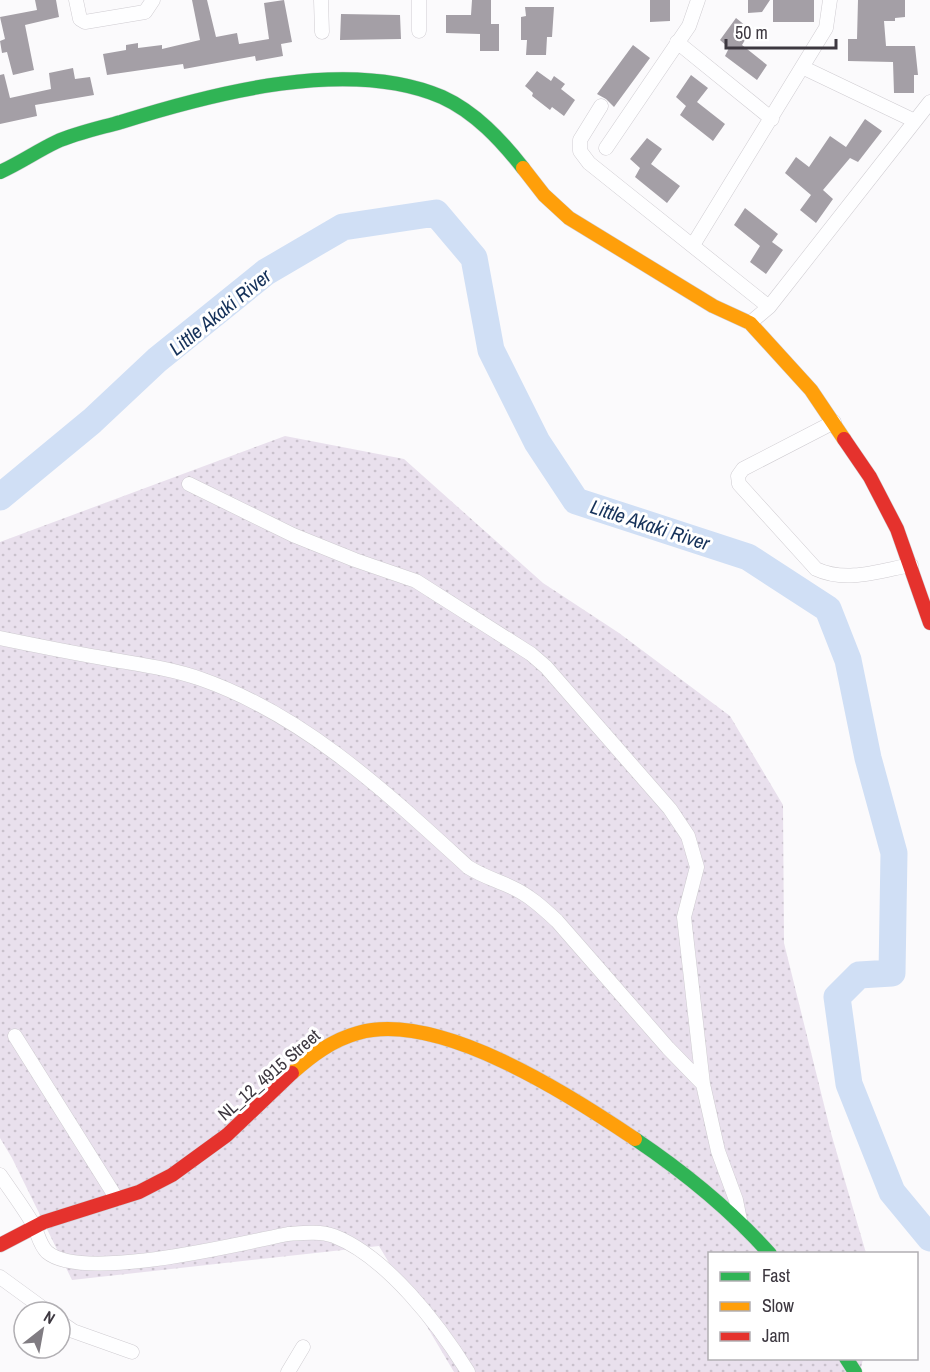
<svg xmlns="http://www.w3.org/2000/svg" width="930" height="1372" font-family="'Archivo Narrow',sans-serif">
	<defs>
		<pattern id="park-dots" width="8" height="8" patternUnits="userSpaceOnUse" patternTransform="scale(1.5)"><rect width="8" height="8" fill="#e9e0ed"/><path d="M2 2h.1M6 6h.1" fill="none" stroke="#c9c1cc" stroke-width="1.8" stroke-linecap="round"/></pattern>
	</defs>
	<rect width="100%" height="100%" fill="#fbfafc"/>
	<!-- park -->
	<path fill="url(#park-dots)" d="M285,436L404,459L543,583L619,633L730,716L783,805L784,943L831,1133L866,1253L710,1254V1358L863,1359L860,1372H454L379,1246L72,1280L12,1158L0,1138V542Z"/>
	<g fill="none" stroke-linecap="round" stroke-linejoin="round">
		<!-- river -->
		<path stroke="#d0dff5" stroke-width="27" d="M0,497L92,421L157,360L266,272L343,227L436,213L474,258L491,350L537,442L576,501L748,557L828,609L848,660L868,758L894,853L892,973L859,975L837,997L849,1084L892,1192L930,1238"/>
	</g>
	<!-- building -->
	<path fill="#a49fa6" d="M35,0H56L59,17L25,25L34,70L13,75L7,52L2,53L0,41L5,39L0,17L37,10Z
		M192,0H207L216,37L237,33L239,44L269,39L264,3L284,0L292,42L281,44L283,56L256,61L255,56L184,69L183,64L107,75L103,54L126,50V45L138,43V48L162,45V49L200,40Z
		M472,0H491V24H499V51H480V34L446,33V15H471Z
		M650,0H670V21L650,22Z
		M748,0H770L762,12L748,13Z
		M773,0H814V22H773Z
		M858,0H905V17L895,18V21H884L886,46H915L918,75H914V93H894L893,62L848,61V39H857Z
		M525,7H554L552,37H547L546,55H526L527,40H521V17L526,16Z
		M341,14L400,15L401,39L340,40Z
		M736,18L751,30L742,45L767,65L757,80L725,56L729,48L720,40Z
		M633,45L650,58L614,107L606,99L597,94Z
		M73,68L75,79L90,77L94,95L35,105L37,116L0,124V75L4,74L10,98L51,89L49,73Z
		M537,71L551,81L554,76L565,84L561,89L575,100L564,116L552,107L550,110L532,96L533,93L525,86Z
		M691,75L708,88L697,102L725,124L713,141L680,115L686,106L676,97Z
		M865,119L882,131L858,162L850,158L823,190L833,199L816,223L800,210L811,195L785,173L796,157L809,167L830,136L846,147Z
		M647,138L662,149L651,164L680,186L667,203L635,177L640,168L630,159Z
		M745,208L778,234L772,242L783,250L766,274L750,262L760,246L734,225Z"/>
	<g fill="none" stroke-linecap="round" stroke-linejoin="round">
		<!-- street casing -->
		<g stroke="#cfccd1" stroke-width="15">
			<path id="street" d="M76,0L80,19L85,22L145,12L153,0
				M321,0L322,32
				M419,0V31
				M677,42L772,119
				M804,68L915,121
				M601,106L580,140V151L589,163L769,307
				M606,148L689,26L698,0
				M693,245L826,28L830,0
				M750,323L769,307L930,102
				M834,422L743,469L738,476L739,484L816,569C846,583 879,571 911,565
				M189,484L293,535L355,560L416,581L531,654L546,667L670,809L688,836L697,867L684,917L703,1084L718,1151L736,1200L740,1220
				M0,638C34,645 69,652 103,658C136,664 170,668 201,679C306,716 388,794 468,867C482,876 496,880 511,887C529,895 543,908 557,921L668,1048L703,1084
				M15,1036L117,1199
				M0,1175C11,1191 23,1207 33,1224C38,1233 39,1244 47,1252C83,1283 242,1243 288,1234C303,1233 320,1231 334,1236C387,1257 439,1325 468,1372
				M0,1277L48,1312
				M60,1322L73,1331L132,1352
				M288,1372L303,1347"/>
		</g>
		<!-- fast casing -->
		<g stroke="#cfccd1" stroke-width="15">
			<path id="fast" d="M0,172C20,163 37,151 56,142C76,133 100,128 121,122C213,93 349,57 442,97C475,112 501,140 523,168
				M635,1139C684,1172 730,1209 770,1254
				M846,1358L855,1372"/>
		</g>
		<!-- slow casing -->
		<g stroke="#cfccd1" stroke-width="15">
			<path id="slow" d="M523,168L544,195L569,218L713,306L750,323L811,390L844,439
				M292,1073C311,1056 332,1040 358,1033C438,1010 570,1095 635,1139"/>
		</g>
		<!-- jam casing -->
		<g stroke="#cfccd1" stroke-width="15">
			<path id="jam" d="M844,439L870,477L897,529L930,623
				M0,1245L44,1222L139,1192L172,1175L227,1135L292,1073"/>
		</g>
		<!-- street -->
		<use href="#street" stroke="#fefeff" stroke-width="14"/>
		<!-- fast -->
		<use href="#fast" stroke="#30b455" stroke-width="14"/>
		<!-- slow -->
		<use href="#slow" stroke="#ff9f0a" stroke-width="14"/>
		<!-- jam -->
		<use href="#jam" stroke="#e5322d" stroke-width="14"/>
	</g>
	<g text-anchor="middle" stroke-width="6" stroke-linejoin="round" paint-order="stroke">
		<!-- street labels -->
		<g font-size="18" fill="#3d3840" stroke="#fff">
			<text transform="translate(269 1075) rotate(-41)" y="6">NL_12_4915 Street</text>
		</g>
		<!-- water labels -->
		<g font-size="20" font-style="italic" fill="#16325a" stroke="#fff">
			<text transform="translate(220 312) rotate(-39)" y="7">Little Akaki River</text>
			<text transform="translate(650 525) rotate(18)" y="7">Little Akaki River</text>
		</g>
	</g>
	<!-- legend -->
	<rect x="708" y="1252" width="210" height="108" fill="#ffffff" stroke="#b1afb3" stroke-width="1.5"/>
	<rect x="720" y="1272" width="30" height="9" fill="#30b455" stroke="#b1afb3" stroke-width="1.5"/>
	<text x="762" y="1282" font-size="18" fill="#3d3840">Fast</text>
	<rect x="720" y="1302" width="30" height="9" fill="#ff9f0a" stroke="#b1afb3" stroke-width="1.5"/>
	<text x="762" y="1312" font-size="18" fill="#3d3840">Slow</text>
	<rect x="720" y="1332" width="30" height="9" fill="#e5322d" stroke="#b1afb3" stroke-width="1.5"/>
	<text x="762" y="1342" font-size="18" fill="#3d3840">Jam</text>
	<!-- north arrow -->
	<g transform="translate(42 1330) rotate(31)"><circle r="28" fill="#ffffff" stroke="#b1afb3" stroke-width="1.5"/>
	<path d="M0-4.5L10 22L0 15L-10 22Z" fill="#807c82"/>
	<text y="-9" font-size="16" font-weight="bold" text-anchor="middle" fill="#3d3840">N</text>
	</g>
	<!-- scale -->
	<path d="M726 39v9h110v-9" fill="none" stroke="#3d3840" stroke-width="3"/>
	<text x="735" y="39" font-size="18" fill="#3d3840" stroke="#ffffff" stroke-width="4.5" paint-order="stroke">50 m</text>
</svg>
